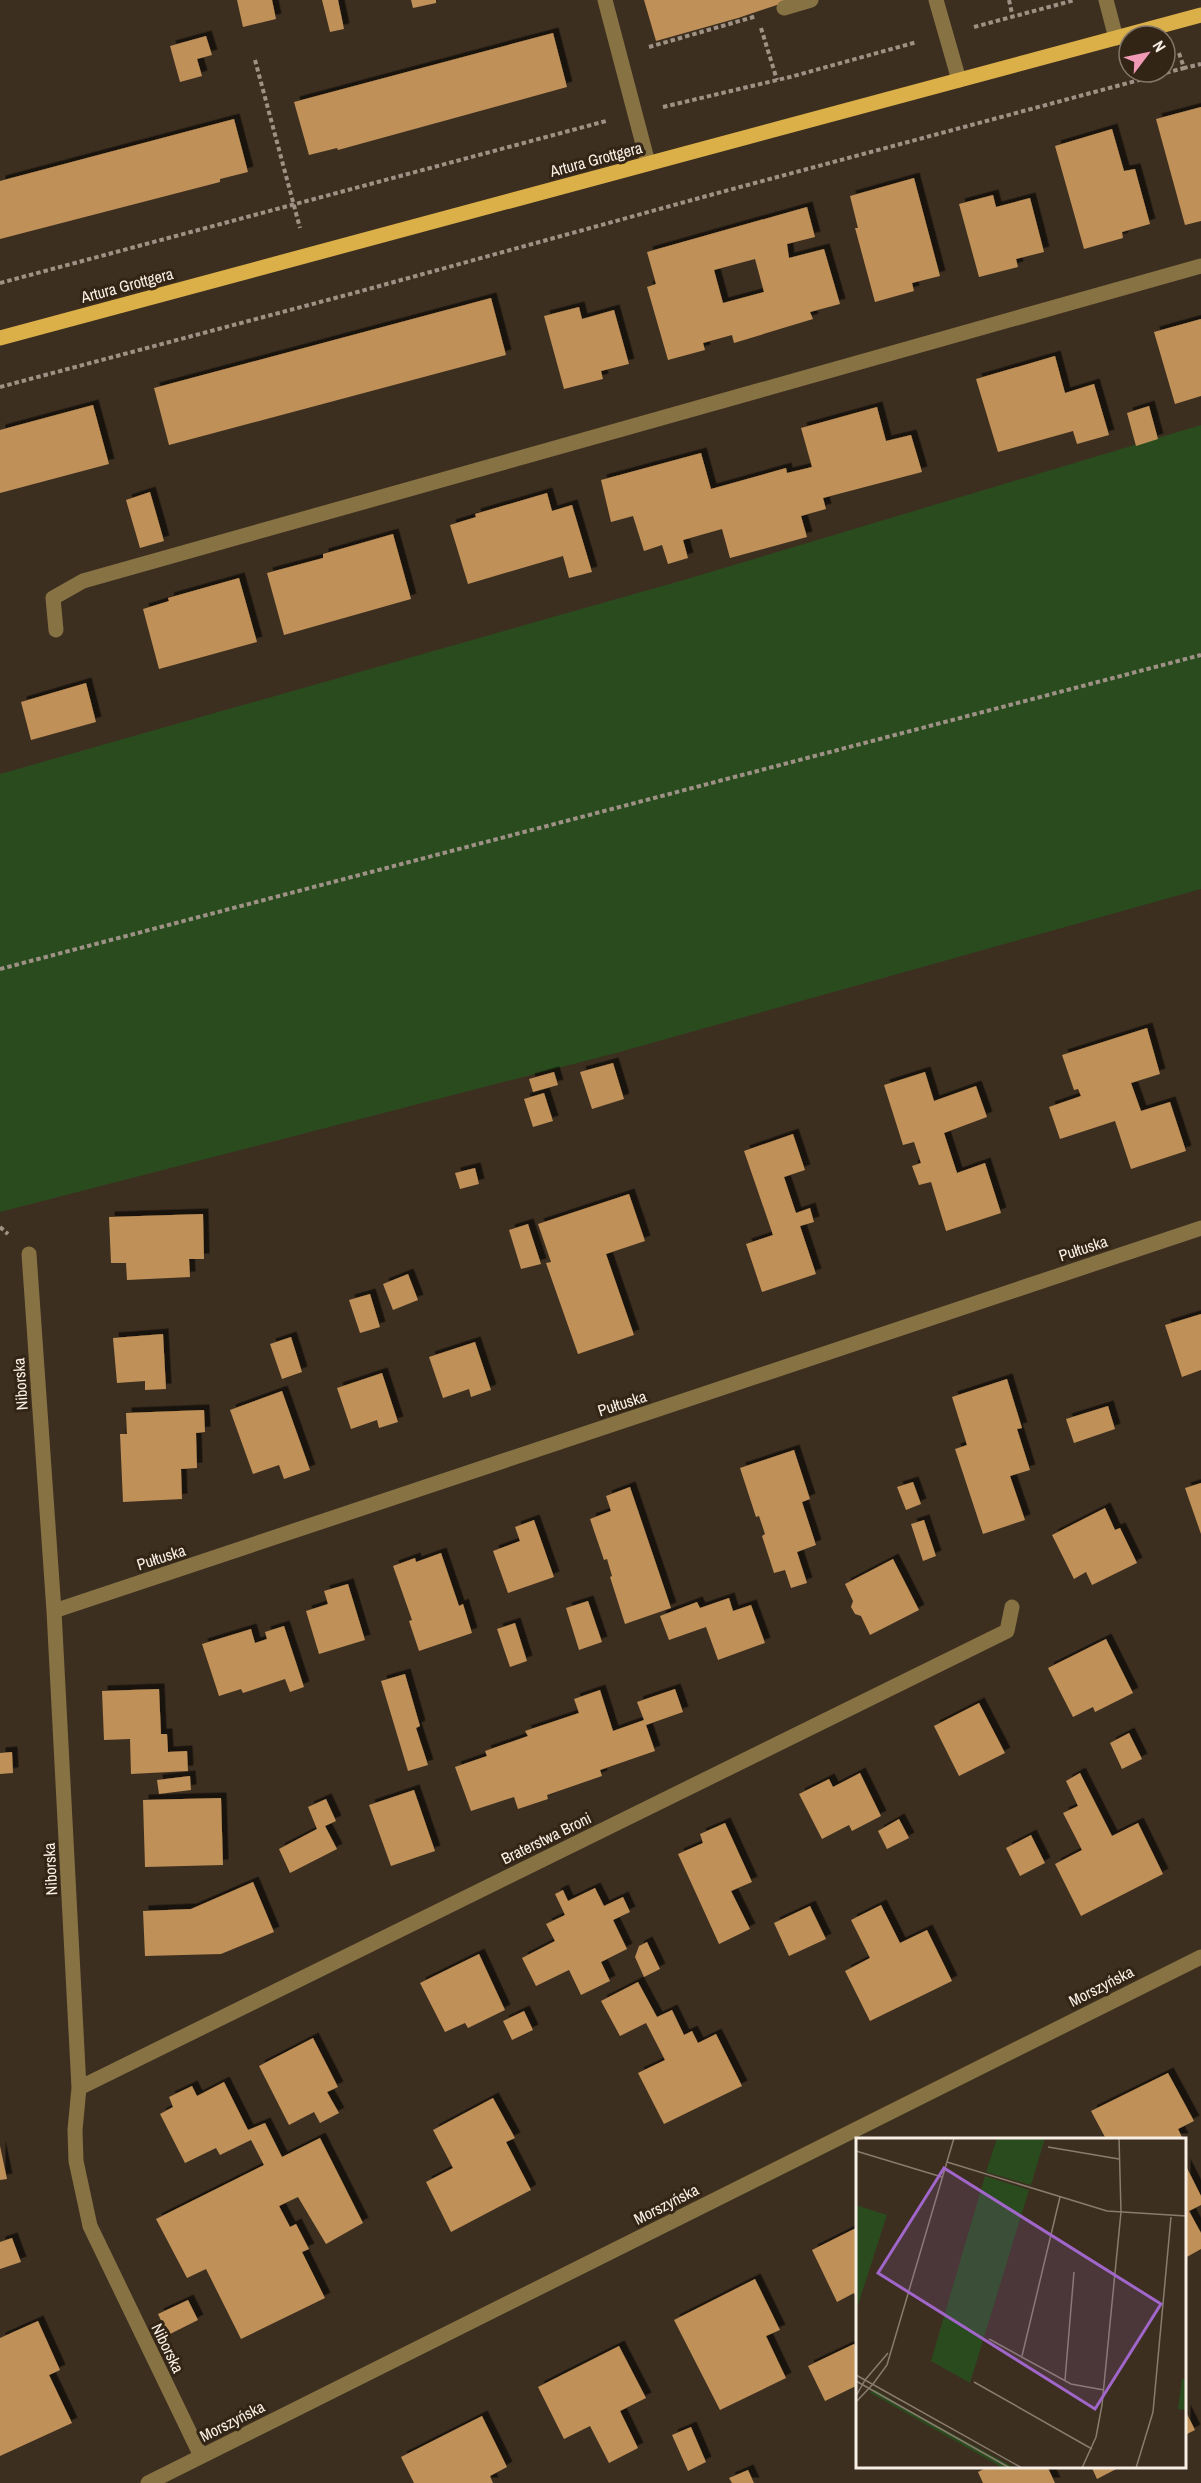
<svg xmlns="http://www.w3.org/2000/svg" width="1201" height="2483" font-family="'Archivo Narrow',sans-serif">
	<defs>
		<filter id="shadow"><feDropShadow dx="5.5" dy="-5.5" stdDeviation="0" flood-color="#0009"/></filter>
	</defs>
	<rect width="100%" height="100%" fill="#3d2f20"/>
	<!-- green -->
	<path fill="#2a4b1e" d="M1201,425V889L616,1053L0,1212V774L687,579Z"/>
	<!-- building -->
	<path fill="#bf9059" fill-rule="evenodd" filter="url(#shadow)" d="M237,0H272L276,19L243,27Z
		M322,0H338L344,29L330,32Z
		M411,0H436V3L413,8Z
		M644,0H792L738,18L656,41Z
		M553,33L567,87L338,150L337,148L309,155L294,102Z
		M206,36L212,55L197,59L202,76L180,82L170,46Z
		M1201,107V221L1185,225L1156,119Z
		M234,119L248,172L220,179V182L0,239V181Z
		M1112,129L1124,171L1135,169L1150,224L1122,232L1123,238L1084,249L1055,146Z
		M914,178L940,276L912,283L914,291L875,302L855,228H858L850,196Z
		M993,195L996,207L1030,198L1044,252L1016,259L1018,267L979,277L959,204Z
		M807,207L815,237L787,244L789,258L824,249L840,304L810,312L813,319L734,343L732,335L703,343L705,350L668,360L647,287L656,284L647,252ZM755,259L764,292L723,303L714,270Z
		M491,298L506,355L169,445L154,388Z
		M579,307L582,319L614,310L629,364L601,371L603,379L564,389L544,316Z
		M1201,319V396L1175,404L1154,332Z
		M1055,356L1065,393L1094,384L1109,435L1077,444L1073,431L998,452L976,379Z
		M93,405L109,464L0,493V430Z
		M1149,406L1158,439L1136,446L1127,413Z
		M877,407L886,441L911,435L922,472L823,498L826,509L801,516L807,537L730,558L722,529L683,540L688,558L668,564L662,545L644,551L633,516L611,522L601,480L701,453L711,489L786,468L787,473L812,467L801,428Z
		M150,492L164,541L140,548L126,500Z
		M547,493L552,511L572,505L592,572L569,578L563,556L468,584L450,525L476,517L475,514Z
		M393,534L411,599L284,635L267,573L323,558V554Z
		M239,578L257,642L159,669L143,609L169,601L168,598Z
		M86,683L96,722L31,740L21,702Z
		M1147,1028L1160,1074L1131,1083L1141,1111L1170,1102L1186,1151L1131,1169L1115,1121L1060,1139L1049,1107L1081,1096L1078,1089L1074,1090L1062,1055Z
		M613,1063L624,1099L592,1109L580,1072Z
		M554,1072L558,1085L533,1092L529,1079Z
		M925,1072L934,1101L976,1086L987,1117L944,1133L957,1173L985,1163L1001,1213L946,1231L931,1182L919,1185L912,1166L921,1163L914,1142L903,1145L884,1085Z
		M544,1093L553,1121L533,1127L524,1099Z
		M793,1134L805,1170L784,1177L796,1213L810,1208L814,1222L800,1226L816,1274L762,1292L746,1244L773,1235L744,1151Z
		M475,1168L479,1184L460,1189L455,1173Z
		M629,1194L645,1241L606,1254L634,1335L578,1354L546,1263L551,1262L538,1224Z
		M203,1214L204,1259H189L190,1277L127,1280L126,1263H111L109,1217Z
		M528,1224L541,1264L521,1269L509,1230Z
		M408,1274L418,1300L393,1310L383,1284Z
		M370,1294L380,1327L360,1333L349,1300Z
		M1201,1314V1370L1182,1377L1165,1325Z
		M163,1334L166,1389L145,1390V1381L117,1383L113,1338Z
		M291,1337L302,1372L282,1379L270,1344Z
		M475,1342L491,1390L471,1397L469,1389L443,1398L429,1357Z
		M382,1373L398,1422L379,1428L377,1420L351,1429L337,1388Z
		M1007,1379L1022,1428L1017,1429L1030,1470L1010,1476L1025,1520L983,1534L955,1449L967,1445L952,1397Z
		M282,1391L310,1470L284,1479L279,1465L253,1474L230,1410Z
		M1108,1406L1115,1429L1074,1443L1066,1419Z
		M204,1410L205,1432L196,1433L197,1468L181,1469L182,1499L123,1502L120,1434H127L126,1413Z
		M794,1450L810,1499L802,1502L816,1545L797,1552L807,1583L791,1588L785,1570L774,1573L762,1536L765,1534L759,1516L756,1517L740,1468Z
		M913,1482L921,1504L906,1510L897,1487Z
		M1201,1483V1534L1185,1488Z
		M630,1487L671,1608L625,1624L610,1577L612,1576L607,1559L604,1560L590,1519L611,1511L606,1496Z
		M1105,1508L1115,1530L1120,1528L1137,1563L1092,1585L1086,1572L1074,1579L1052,1535Z
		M534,1520L554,1577L508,1593L493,1551L520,1541L515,1527Z
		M924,1520L936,1556L923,1561L911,1524Z
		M441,1553L459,1606L463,1604L472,1633L419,1651L409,1621L412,1620L393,1566L415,1558L416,1562Z
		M893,1559L919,1610L870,1635L861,1616L855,1614L851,1607L853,1601L845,1584Z
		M348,1584L365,1640L319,1654L306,1611L328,1604L324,1591Z
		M729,1598L733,1611L751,1605L765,1643L718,1660L706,1627L669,1640L660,1616L697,1602L700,1608Z
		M588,1601L602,1642L579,1650L566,1608Z
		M515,1623L527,1661L510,1667L497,1629Z
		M284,1626L304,1687L290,1692L285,1679L243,1693L241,1689L219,1696L202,1644L251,1629L255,1643L267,1639L265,1632Z
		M1106,1639L1133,1693L1095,1712L1093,1707L1073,1717L1048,1668Z
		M405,1674L420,1726L416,1728L428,1765L408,1771L381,1681Z
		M159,1689L161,1734H167L168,1752L187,1751L188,1771L131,1774L130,1739L104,1740L102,1691Z
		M675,1689L683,1712L646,1725L655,1751L600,1770L602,1776L547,1795L548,1799L518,1809L514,1797L471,1811L455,1767L487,1756L485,1751L528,1736L525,1731L579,1713L574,1699L600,1690L613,1731L644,1720L637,1702Z
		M979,1703L1005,1753L959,1776L934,1726Z
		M1129,1733L1142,1759L1122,1769L1110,1743Z
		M12,1752L13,1773L0,1774V1753Z
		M860,1773L881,1816L852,1831L849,1825L822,1839L799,1794L829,1779L833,1787Z
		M1080,1773L1112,1836L1138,1823L1163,1874L1081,1916L1055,1864L1082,1850L1063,1813L1078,1806L1066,1781Z
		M190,1776L191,1790L159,1794L157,1780Z
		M414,1790L435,1851L391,1866L369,1805Z
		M221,1798L223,1865L145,1867L143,1800Z
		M326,1799L336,1821L325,1826L337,1849L290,1873L279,1849L317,1829L308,1807Z
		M899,1819L909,1838L887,1849L878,1831Z
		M725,1823L752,1882L731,1891L750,1929L719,1944L678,1854L703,1843L700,1834Z
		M1031,1835L1045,1863L1020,1876L1006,1848Z
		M253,1882L274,1932L221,1954L145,1956L143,1911L191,1909Z
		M595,1888L604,1906L623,1897L630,1912L613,1920L627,1949L601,1962L610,1981L581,1995L569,1970L536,1986L522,1958L555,1941L546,1924L565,1915L555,1894L563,1890L568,1901Z
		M881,1905L900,1943L927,1930L952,1981L870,2021L845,1971L870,1958L851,1920Z
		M810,1906L826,1939L789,1956L774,1923Z
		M647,1942L660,1969L644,1977L635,1957L639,1946Z
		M479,1954L505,2010L468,2028L465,2023L445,2032L420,1983Z
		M638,1982L657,2017L672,2010L684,2035L692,2031L698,2043L716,2034L742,2086L664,2124L638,2073L665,2060L646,2023L620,2036L601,2001Z
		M524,2011L533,2030L512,2040L503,2021Z
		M313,2038L338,2087L327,2092L339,2113L320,2123L314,2112L289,2125L259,2066Z
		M1168,2073L1194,2121L1178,2129L1183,2139H1106L1091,2111Z
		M224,2082L248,2130L265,2123L282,2157L320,2138L363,2223L326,2244L298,2197L279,2206L290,2227L296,2224L309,2249L302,2252L325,2298L241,2339L206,2269L187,2278L156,2219L264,2165L251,2140L220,2155L216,2148L185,2163L160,2114L173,2107L169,2097L192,2086L197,2096Z
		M493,2098L515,2138L506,2142L531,2190L451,2232L426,2182L453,2168L433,2130Z
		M0,2146L7,2179L0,2180Z
		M1185,2164L1201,2196V2205L1189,2211L1201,2233V2249L1185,2258Z
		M858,2227V2301L854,2293L837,2302L812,2250Z
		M12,2238L21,2262L0,2269V2242Z
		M755,2279L780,2330L766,2336L786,2378L720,2410L674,2320Z
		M188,2300L198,2320L168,2335L158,2314Z
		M38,2321L60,2370L49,2375L72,2423L0,2456V2338Z
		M854,2344L858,2352V2385L825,2401L808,2366Z
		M619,2346L646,2398L620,2411L638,2448L609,2463L590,2426L564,2439L538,2387Z
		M1185,2410L1195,2430L1185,2435Z
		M482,2416L507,2467L490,2476L493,2483H414L401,2457Z
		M691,2427L706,2462L688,2471L672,2435Z
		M989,2466H1047L1055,2483H983L978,2472Z
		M1091,2466H1122L1097,2479Z
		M748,2470L754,2483H732L729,2478Z"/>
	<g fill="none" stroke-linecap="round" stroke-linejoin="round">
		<!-- path -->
		<path stroke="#9e9286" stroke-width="4" stroke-dasharray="4.5 3" stroke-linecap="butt" d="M1009,0L1013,18
			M974,27L1075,0
			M761,28L777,80
			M649,47L757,16
			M1179,53L1184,68L1201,64
			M255,60L300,228
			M663,107L790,77L917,42
			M0,283L606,121
			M0,387L354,293L714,194L1184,68
			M0,969L1201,655
			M0,1227L8,1234"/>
		<!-- minor -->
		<path stroke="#877244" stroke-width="15" d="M605,0L648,163
			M936,0L959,80
			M1106,0L1116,38
			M784,8L811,0
			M56,630L53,598L83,581L1201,266
			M29,1254L54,1611L79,2088L75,2130L76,2161L90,2226L201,2456
			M54,1611L1201,1228
			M79,2088L1007,1631L1012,1607
			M148,2483L1201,1957"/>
		<!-- major -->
		<path stroke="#dbb049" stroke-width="15" d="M0,338L1201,15"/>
	</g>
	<g text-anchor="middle" stroke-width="6" stroke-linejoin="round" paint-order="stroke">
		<!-- street labels -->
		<g font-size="16" fill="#f8efe5" stroke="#332516">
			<text transform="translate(596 159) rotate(-15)" y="6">Artura Grottgera</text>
			<text transform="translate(127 285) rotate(-15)" y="6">Artura Grottgera</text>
			<text transform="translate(1083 1248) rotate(-18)" y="6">Pułtuska</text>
			<text transform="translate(20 1384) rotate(-94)" y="6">Niborska</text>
			<text transform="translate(622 1403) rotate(-18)" y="6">Pułtuska</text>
			<text transform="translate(161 1557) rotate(-18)" y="6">Pułtuska</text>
			<text transform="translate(546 1838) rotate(-26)" y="6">Braterstwa Broni</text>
			<text transform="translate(50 1869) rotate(-93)" y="6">Niborska</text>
			<text transform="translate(1101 1986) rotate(-27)" y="6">Morszyńska</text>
			<text transform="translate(666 2204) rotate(-27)" y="6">Morszyńska</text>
			<text transform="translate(168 2348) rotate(64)" y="6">Niborska</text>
			<text transform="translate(232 2421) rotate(-27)" y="6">Morszyńska</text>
		</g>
	</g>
	<!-- overview -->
	<g transform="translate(856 2138)">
		<rect width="330" height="330" fill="#3d2f20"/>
		<path d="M141,0H189L175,47L130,34ZM129,38L173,52L114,245L75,223ZM0,67L31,77L0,173ZM326,241H330V272L322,271ZM20,252L47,269L159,330H147L13,254Z" fill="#2a4b1e"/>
		<path fill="none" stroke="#887c6f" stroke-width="1.5" d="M192,9L263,21M0,13L86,39M91,24L251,73L330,78M133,201L215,246L248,252M166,218L204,59M0,237L166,330M9,242L32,215M209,242L218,134M0,243L154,330M118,244L236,311M17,246L31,227L98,0M0,258L9,242M0,264L17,246M226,330L240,299L246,267L265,74L263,0M280,330L297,274L315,79"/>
		<path fill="#a066ca" fill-opacity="0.15" stroke="#a066ca" stroke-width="3" d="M88,30L305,166L239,271L22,135Z"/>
		<rect width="330" height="330" fill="none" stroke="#f8efe5" stroke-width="3"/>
	</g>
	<!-- north arrow -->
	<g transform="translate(1147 54) rotate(58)"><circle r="28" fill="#332516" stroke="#827669" stroke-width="1.5"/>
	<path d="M0-4.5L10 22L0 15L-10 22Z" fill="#f09ab6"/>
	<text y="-9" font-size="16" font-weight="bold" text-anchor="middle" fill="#f8efe5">N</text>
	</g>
</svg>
